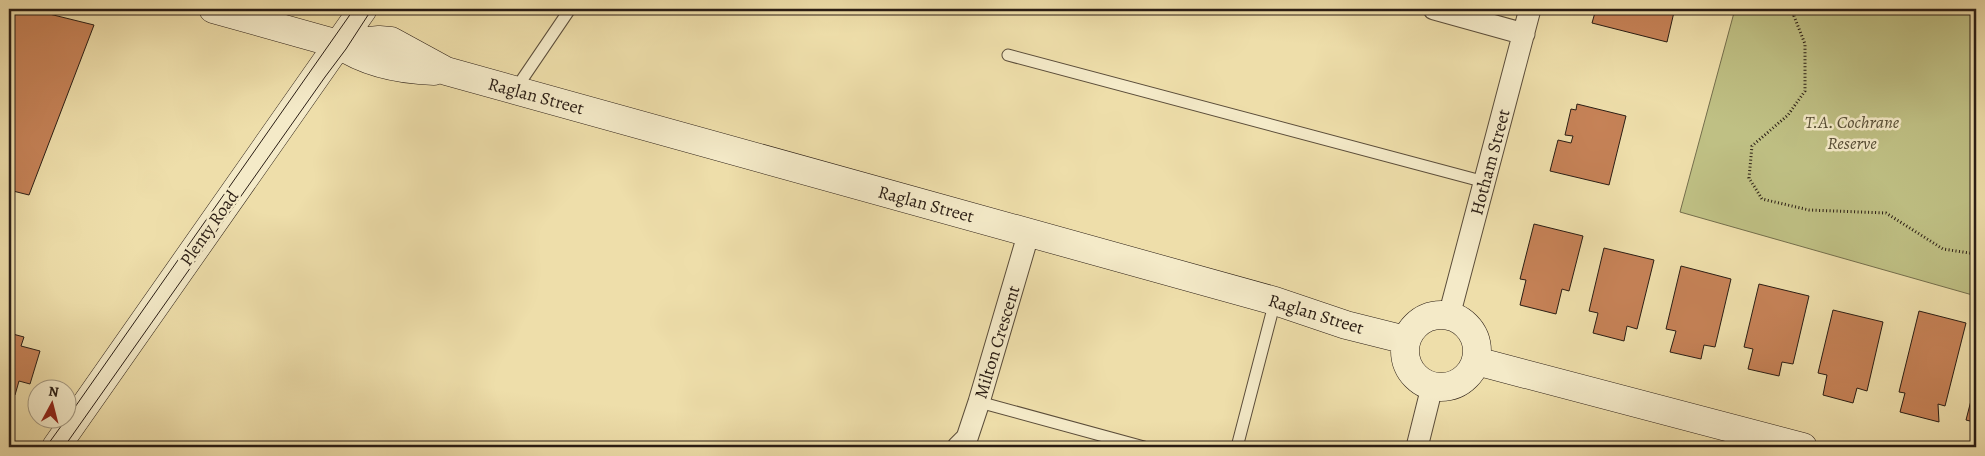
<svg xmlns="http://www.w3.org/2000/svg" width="1985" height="456" font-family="Alegreya,serif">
	<rect width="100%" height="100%" fill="#eedeaa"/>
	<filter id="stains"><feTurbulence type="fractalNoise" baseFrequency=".004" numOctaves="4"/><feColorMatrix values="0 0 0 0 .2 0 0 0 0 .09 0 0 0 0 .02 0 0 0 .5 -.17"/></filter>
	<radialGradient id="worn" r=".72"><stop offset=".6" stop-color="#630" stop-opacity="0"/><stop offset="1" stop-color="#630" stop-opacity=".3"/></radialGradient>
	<!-- green -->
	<path fill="#bfc084" stroke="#746e4c" d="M1735,9H1976V296L1680,212Z"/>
	<!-- building -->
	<path fill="#c68257" stroke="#2a1d14" d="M9,9H29L94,25L29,195L9,190Z
		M1596,9H1661L1674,12L1667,42L1592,23Z
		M1577,104L1626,116L1609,185L1550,171L1558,140L1571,143L1573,136L1565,135L1571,109L1576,110Z
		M1534,224L1583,236L1569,291L1562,289L1556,314L1520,305L1526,280L1520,279Z
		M1604,248L1654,260L1637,329L1627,326L1624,341L1593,333L1598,313L1589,311Z
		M1681,266L1731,279L1715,347L1704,345L1701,359L1670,352L1676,331L1666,329Z
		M1759,284L1809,296L1793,364L1782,362L1779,376L1748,369L1753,349L1744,347Z
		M1833,310L1883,322L1867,391L1857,388L1853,403L1823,395L1827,375L1818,373Z
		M1919,311L1966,323L1945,406L1938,404L1939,422L1900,412L1905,393L1899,392Z
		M9,333L24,337L21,346L40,351L30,384L19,381L15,395L9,393Z
		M1976,381V436L1971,434L1974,422L1966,420Z"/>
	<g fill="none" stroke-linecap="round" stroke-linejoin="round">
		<!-- lane casing -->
		<g stroke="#5b4d3a" stroke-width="13">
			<path id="lane" d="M1008,55L1485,182
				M515,90L570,9
				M979,402L1144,447
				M1237,447L1275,301"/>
		</g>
		<!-- street casing -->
		<g stroke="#5b4d3a" stroke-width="23">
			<path id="street" d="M1434,9L1524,34
				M1449,316L1530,9
				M958,447L967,438L979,402L1029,232
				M1417,447L1432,387"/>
		</g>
		<!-- secondary casing -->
		<g stroke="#2a1d14" stroke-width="29">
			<path id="secondary" d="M213,9L338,44L379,40L391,41L446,71L1275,301L1346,325L1406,340
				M338,44C366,63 401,70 434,71
				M1405 351a36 36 0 1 1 72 0a36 36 0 1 1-72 0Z
				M1476,361L1803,447
				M56,447L363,9"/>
		</g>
		<!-- path -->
		<path stroke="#2a1d14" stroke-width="3" stroke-dasharray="1 2.5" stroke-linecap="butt" d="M1796,9L1794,16L1805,44V91L1788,115L1752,146L1749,178L1762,199L1809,210L1886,213L1943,249L1976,254"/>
		<!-- lane -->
		<use href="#lane" stroke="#f4eac8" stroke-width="11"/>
		<!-- street -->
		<use href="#street" stroke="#f4eac8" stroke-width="21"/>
		<!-- secondary -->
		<use href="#secondary" stroke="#f4eac8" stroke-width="28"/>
		<!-- tram -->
		<path stroke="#2a1d14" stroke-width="1" d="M68,417L354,9
			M46,447L67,418
			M64,447L325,77L346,49L372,9"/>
	</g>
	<g text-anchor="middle" stroke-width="5" stroke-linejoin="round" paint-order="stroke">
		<!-- street labels -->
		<g font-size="18" fill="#2a1d14" stroke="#f4eac8">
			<text transform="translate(536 96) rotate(15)" y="6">Raglan Street</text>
			<text transform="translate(1490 162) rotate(-75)" y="6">Hotham Street</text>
			<text transform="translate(926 204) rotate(15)" y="6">Raglan Street</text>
			<text transform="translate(209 228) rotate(-55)" y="6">Plenty Road</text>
			<text transform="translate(1316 314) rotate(17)" y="6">Raglan Street</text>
			<text transform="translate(997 342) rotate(-73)" y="6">Milton Crescent</text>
		</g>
		<!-- park labels -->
		<g font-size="18" font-style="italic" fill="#574e36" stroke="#f4eac8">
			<text x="1852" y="128">T.A. Cochrane<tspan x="1852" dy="21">Reserve</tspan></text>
		</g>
	</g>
	<!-- margin -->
	<rect width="1985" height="456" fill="none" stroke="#eedeaa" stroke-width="30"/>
	<rect x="10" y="10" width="1965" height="436" fill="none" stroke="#2a1d14" stroke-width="2.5"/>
	<rect x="15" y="15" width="1955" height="426" fill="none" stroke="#2a1d14"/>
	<!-- north arrow -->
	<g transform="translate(52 404) rotate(7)"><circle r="24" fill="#f4eac8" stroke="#a39880"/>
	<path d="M0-4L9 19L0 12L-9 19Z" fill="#8f2418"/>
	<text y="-8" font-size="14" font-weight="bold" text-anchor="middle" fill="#2a1d14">N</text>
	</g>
	<rect width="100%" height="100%" filter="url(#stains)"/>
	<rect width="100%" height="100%" fill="url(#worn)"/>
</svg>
